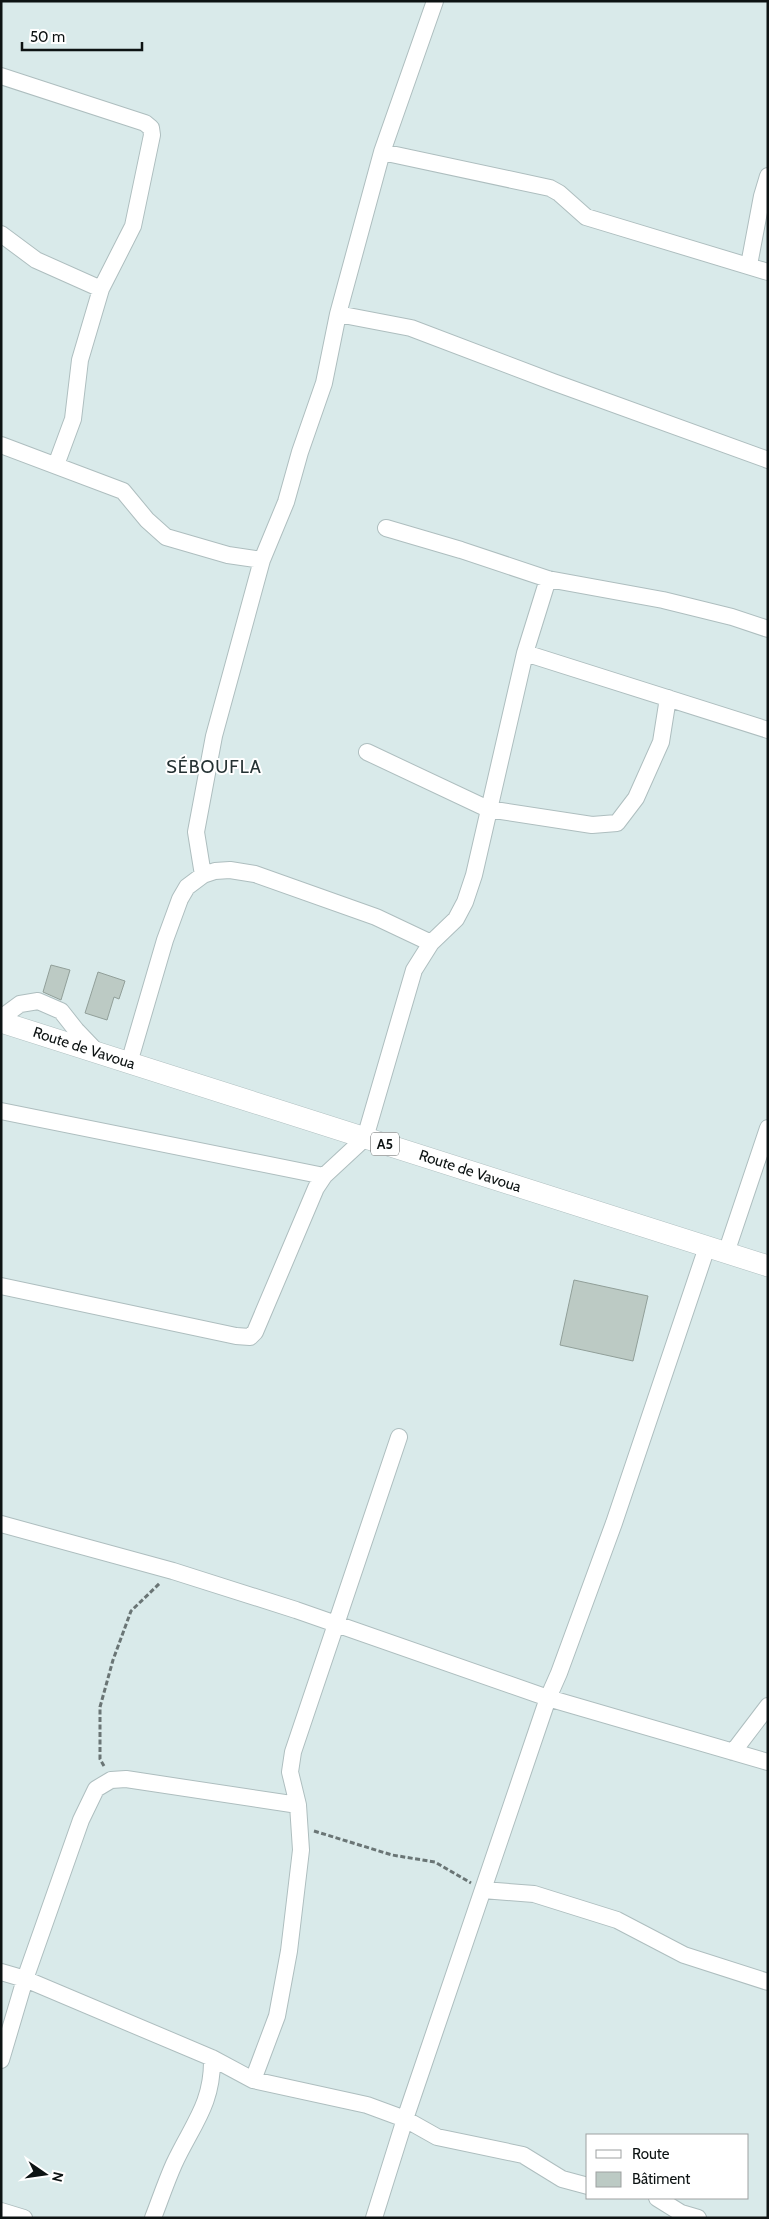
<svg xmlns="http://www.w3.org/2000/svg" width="769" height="2219" font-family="Cabin,sans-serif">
	<rect width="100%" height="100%" fill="#d9eaea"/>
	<!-- building -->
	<path fill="#bccac4" stroke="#919f99" d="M51,965L70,970L61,1000L43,992Z
		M98,972L125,981L119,999L114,997L107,1020L85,1013Z
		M574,1280L648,1296L633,1361L560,1345Z"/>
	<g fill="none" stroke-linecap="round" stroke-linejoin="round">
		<!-- minor casing -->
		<g stroke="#aebebf" stroke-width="18">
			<path id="minor" d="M1,76L145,123L151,128L152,135L133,226L101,289L80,360L73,419L56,465
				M382,152L550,188L559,193L586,217L768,272
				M1,234L36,260L101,289
				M749,265L762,196L768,176
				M338,314L411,328L553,382L768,460
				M1,445L123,491L147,520L166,537L228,555L262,560
				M386,528L461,550L548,579L663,600L732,617L768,629
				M525,653L768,730
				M367,752L488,809L592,825L617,823L636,798L661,742L668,698
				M203,875L196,832L214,736L262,560L286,502L300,452L324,383L338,314L382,152L435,1
				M1,1018L20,1004L38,1001L61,1011L76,1030L97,1052
				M129,1063L165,940L180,899L187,887L203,875L215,871L230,870L255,874L376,917L431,943
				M1,1111L324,1176
				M726,1253L768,1128
				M1,1286L236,1336L250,1337L255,1332L316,1188L324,1176L365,1138L414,970L431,943L456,919L465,902L474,875L525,653L548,579
				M1,1524L173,1571L296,1610L548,1698L768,1762
				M733,1752L768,1706
				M483,1890L534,1894L617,1920L684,1955L768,1982
				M1,1972L25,1979L212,2058L253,2080L367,2105L405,2119L437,2137L523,2155L562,2179L588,2186
				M1,2060L25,1979L81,1820L96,1789L111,1780L126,1779L298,1805
				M253,2080L277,2016L289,1951L301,1850L298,1805L290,1772L293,1752L399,1437
				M657,2198L681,2213L698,2218
				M1,2211L24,2218
				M153,2218C160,2200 166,2182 174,2164C192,2125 213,2104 212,2058
				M374,2218L405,2119L548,1698L559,1673L614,1523L707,1247"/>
		</g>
		<!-- major casing -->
		<g stroke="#aebebf" stroke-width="22">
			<path id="major" d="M1,1022L768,1266"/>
		</g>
		<!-- path -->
		<path stroke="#6a7575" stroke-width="3" stroke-dasharray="5 2.5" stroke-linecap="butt" d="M104,1766L100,1759V1707L113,1660L131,1611L160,1583
			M314,1831L392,1855L435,1862L471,1883"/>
		<!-- minor -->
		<use href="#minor" stroke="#fff" stroke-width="16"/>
		<!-- major -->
		<use href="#major" stroke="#fff" stroke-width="21"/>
	</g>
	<g text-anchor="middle" stroke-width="4" stroke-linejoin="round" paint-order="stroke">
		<!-- shield labels -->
		<rect fill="#fff" stroke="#565a5a" stroke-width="1" x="371" y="1132.5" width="28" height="23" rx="4"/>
		<g font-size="14" font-weight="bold" fill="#0d1313">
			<text x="385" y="1149">A5</text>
		</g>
		<!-- street labels -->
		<g font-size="15" fill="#0d1313" stroke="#fff">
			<text transform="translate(84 1048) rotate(18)" y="5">Route de Vavoua</text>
			<text transform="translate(470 1171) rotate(18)" y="5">Route de Vavoua</text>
		</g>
		<!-- quarter labels -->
		<g font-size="18" letter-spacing="1" fill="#253233" stroke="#fff">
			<text x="214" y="773">SÉBOUFLA</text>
		</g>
	</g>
	<!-- border -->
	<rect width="769" height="2219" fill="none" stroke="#0d1313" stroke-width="5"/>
	<!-- legend -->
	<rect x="586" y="2134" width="162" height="65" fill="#ffffff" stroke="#9ea1a1"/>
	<rect x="596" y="2150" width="25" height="8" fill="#ffffff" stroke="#9ea1a1"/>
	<text x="632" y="2159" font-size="15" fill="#0d1313">Route</text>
	<rect x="596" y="2172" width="25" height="15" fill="#bccac4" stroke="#9ea1a1"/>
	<text x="632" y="2184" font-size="15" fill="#0d1313">Bâtiment</text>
	<!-- north arrow -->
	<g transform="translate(45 2174) rotate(103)" stroke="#ffffff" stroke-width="4" paint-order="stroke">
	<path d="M0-4L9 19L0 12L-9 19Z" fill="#0d1313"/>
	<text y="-8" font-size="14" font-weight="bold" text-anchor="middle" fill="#0d1313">N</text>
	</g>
	<!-- scale -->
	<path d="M22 42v8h120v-8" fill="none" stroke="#0d1313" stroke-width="2.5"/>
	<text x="30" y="42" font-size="15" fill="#0d1313" stroke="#ffffff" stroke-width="4" paint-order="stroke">50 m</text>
</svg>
